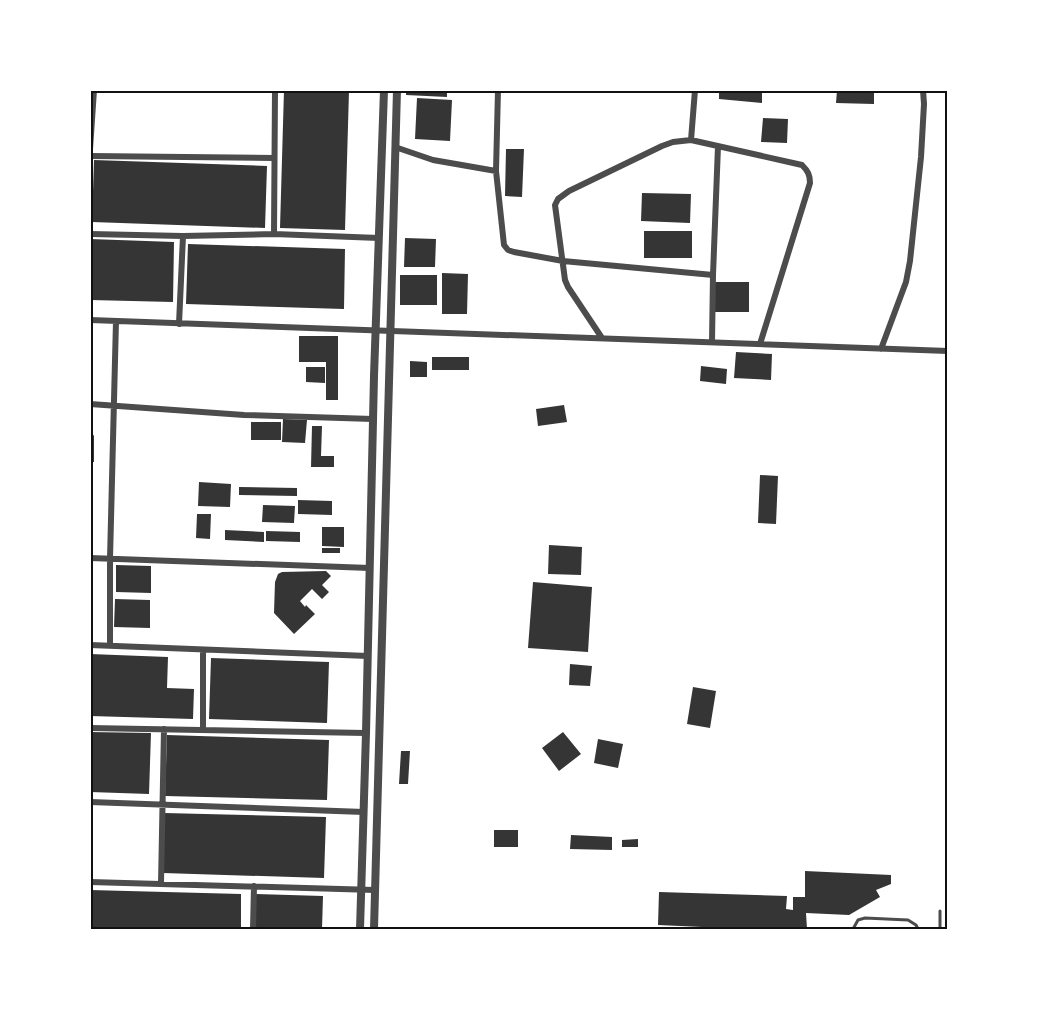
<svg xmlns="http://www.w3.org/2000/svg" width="1038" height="1019" font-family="Karla,sans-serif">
	<rect width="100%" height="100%" fill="#fff"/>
	<!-- building -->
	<path fill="#353535" d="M284,90L349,91L345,230L280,228Z
		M406,90H447V97L406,95Z
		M719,90H762V103L719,99Z
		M837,90H874V104L836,103Z
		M417,98L452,100L450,141L415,139Z
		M763,118L788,119L787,143L761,142Z
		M506,149H524L522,197L505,196Z
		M94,160L267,166L265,228L92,222Z
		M642,193L691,194L690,223L641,221Z
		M644,231H692V258H644Z
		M405,238L436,239L435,267H404Z
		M90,239L174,242L173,302L90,300Z
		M188,244L345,249L344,309L186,304Z
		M442,273L468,274L467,314H442Z
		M400,275H437V305H400Z
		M714,282H749V312H714Z
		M299,336H338V400H326V362H299Z
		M736,352L772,354L771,380L734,378Z
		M432,357H469V370H432Z
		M410,361L427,362V377H410Z
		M701,366L727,369L726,384L700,381Z
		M306,367H325V383L306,382Z
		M564,405L567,422L538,426L536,409Z
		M283,419L307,420L305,443L282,442Z
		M251,422H281V440H251Z
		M312,426H322L321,456H334V467H311Z
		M90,430L94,436V462H90Z
		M760,475L778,476L776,524L758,523Z
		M199,482L231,484L230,507L198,506Z
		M239,487L297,488V496L239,495Z
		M298,500L332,501V515L298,514Z
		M263,505L295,506L294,523L262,522Z
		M197,514H211L210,539L196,538Z
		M322,527H344V547L322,546Z
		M225,530L264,532V542L225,540Z
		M266,531L300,532V542L266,541Z
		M549,545L582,547L581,575L548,574Z
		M322,548H340V553H322Z
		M116,565L151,566V593L116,592Z
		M326,571L331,576L322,585L329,592L322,599L312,589L300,601L305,607L306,605L315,614L294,634L274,613L275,582L278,574L282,572Z
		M533,582L592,587L588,652L528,648Z
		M115,599L150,600V628L114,627Z
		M90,654L168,657L167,688L194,689L193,719L90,716Z
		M211,658L329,662L327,723L209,719Z
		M570,664L592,666L590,686L569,685Z
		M693,687L716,691L710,728L687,724Z
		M90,732L151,733L149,794L90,792Z
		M563,732L581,754L559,771L542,748Z
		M167,735L329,740L327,800L165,796Z
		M598,739L623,744L618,768L594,763Z
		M401,751H410L408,784H399Z
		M164,813L326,817L324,878L163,873Z
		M494,830H518V847H494Z
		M571,835L612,837V850L570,849Z
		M638,839V847H622V840Z
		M805,871L891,875V884L876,890L880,897L849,915L806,913L807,929H746L658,925L659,892L787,896L786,909L793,910V897H805Z
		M90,890L241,894V929H90Z
		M256,894L323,896L322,929H255Z"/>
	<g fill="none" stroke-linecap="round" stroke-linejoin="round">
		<!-- service -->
		<path stroke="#4c4c4c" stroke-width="3" d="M853,929L858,920L865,918L908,920L916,925L918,929
			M940,929V911"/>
		<!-- minor -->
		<path stroke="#4c4c4c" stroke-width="6" d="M691,140L802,165C808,171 810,175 810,183L760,344
			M395,147L433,160L496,171L498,90
			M90,149L94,90
			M90,156L274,158
			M496,171L504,245L508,250L514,252L563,261L713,275
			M90,234L183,236L274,234L379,238
			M274,234L275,90
			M90,320L948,351
			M179,324L183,236
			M602,338L568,287L565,280L555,205L558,199L569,191L662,146L673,142L691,140L695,90
			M712,342L713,275L718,146
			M881,349L906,282L910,261L921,157L924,104L923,90
			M90,404L244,415L373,419
			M90,558L370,568
			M90,645L368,656
			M110,645V559L116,321
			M90,728L366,733
			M203,730V650
			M90,802L364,812
			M90,882L375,890
			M161,884L164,729
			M253,929L254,886"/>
		<!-- tertiary -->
		<path stroke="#4c4c4c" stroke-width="8" d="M360,929L366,733L374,376L384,90
			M374,929L397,90"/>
	</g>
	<!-- border -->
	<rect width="1038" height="1019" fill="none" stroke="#ffffff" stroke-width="183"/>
	<rect x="92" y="92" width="854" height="836" fill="none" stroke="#111" stroke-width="2"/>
</svg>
